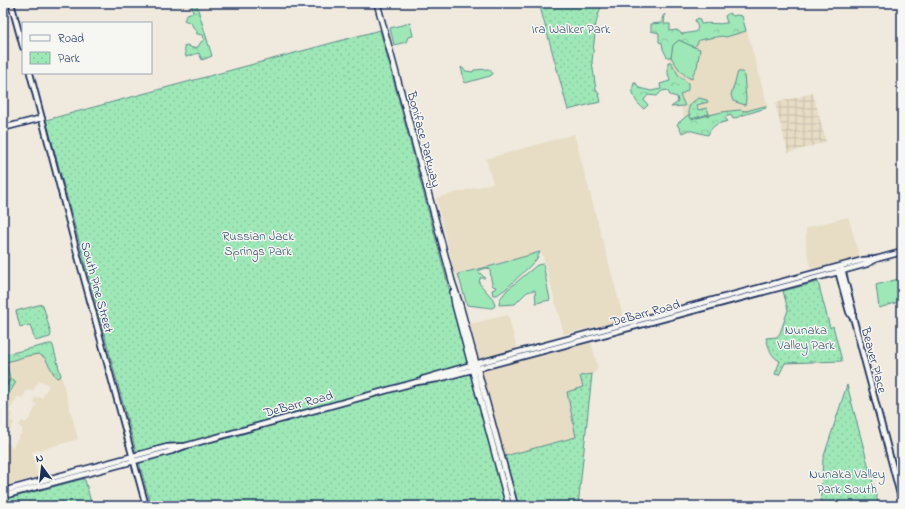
<svg xmlns="http://www.w3.org/2000/svg" width="905" height="509" font-family="'Indie Flower',sans-serif">
	<defs>
		<pattern id="industrial-grid" width="8" height="8" patternUnits="userSpaceOnUse"><rect width="8" height="8" fill="#e7dcc4"/><path d="M0 4h8M4 0v8" fill="none" stroke="#c6bdab"/></pattern>
		<pattern id="forest-crowns" width="20" height="18" patternUnits="userSpaceOnUse"><rect width="20" height="18" fill="#9ee8b7"/><path d="M2 6a3 3 0 1 1 6 0M12 15a3 3 0 1 1 6 0" fill="none" stroke="#88c7a0"/></pattern>
		<pattern id="park-dots" width="8" height="8" patternUnits="userSpaceOnUse"><rect width="8" height="8" fill="#9ee8b7"/><path d="M2 2h.1M6 6h.1" fill="none" stroke="#88c7a0" stroke-width="1.8" stroke-linecap="round"/></pattern>
	</defs>
	<rect width="100%" height="100%" fill="#efeadd"/>
	<filter id="ink" filterUnits="userSpaceOnUse"><feTurbulence type="fractalNoise" baseFrequency=".025" numOctaves="2"/><feDisplacementMap in="SourceGraphic" scale="8" xChannelSelector="R" yChannelSelector="G"/><feConvolveMatrix kernelMatrix="1 2 1 2 8 2 1 2 1" color-interpolation-filters="sRGB"/></filter>
	<g filter="url(#ink)">
		<!-- built -->
		<path fill="#e7dcc4" fill-rule="evenodd" d="M744,21L768,107L687,128L664,41Z
			M574,134L624,320L564,334L542,253L455,274L436,198L493,183L486,159Z
			M848,217L860,258L811,269L806,247V228Z
			M508,315L517,349L479,358L470,324Z
			M591,342L598,368L583,387L567,392L577,437L505,456L482,371Z
			M51,344L53,346L78,439L32,452L38,477L3,486V357ZM40,380L49,385L42,398L40,397L39,398L36,397L33,402L37,405L30,418L26,423L22,421L19,425L23,430L13,447L4,442L14,423L10,419L13,414L9,411L18,396L22,398L27,390L33,391Z"/>
		<!-- industrial -->
		<path fill="url(#industrial-grid)" d="M813,93L826,142L788,153L775,103Z"/>
		<!-- grass -->
		<path fill="#9ee8b7" stroke="#5c8c8a" d="M410,23L413,36L408,37L406,42L394,45L390,28Z
			M679,40L694,47L700,49L697,67L693,74L692,79C682,76 677,66 671,57L672,45Z
			M461,67L466,71L473,72L474,70L489,69L493,74L490,76L465,83Z
			M540,252L536,260L507,288L497,295H493L492,290L495,289L496,287L493,286L491,280L490,269L486,268L478,271L485,278H480L479,283L493,299L495,306L492,308L467,305L458,274L495,265Z
			M543,264L550,300L536,303L535,290L527,292L515,304L499,305L500,299L507,290L537,265Z
			M902,278V301L879,308L876,285Z
			M6,363L10,378L3,390V364Z"/>
		<!-- forest -->
		<path fill="url(#forest-crowns)" stroke="#5c8c8a" d="M191,3H196L212,56L202,60L199,53L186,57L184,46L187,45L192,48L198,47L201,42L204,40L203,35L197,34L191,23L184,20L187,14L193,12Z
			M729,13L733,16L737,15L742,16L746,31L726,37L722,36L699,40L697,44L694,47L679,40L673,45L671,57H667L663,49L662,43L659,42V33L651,31V24L661,23L663,16L665,14L664,24H670V31L677,30L682,34L695,32L698,28L695,20L699,18L701,24C710,22 718,25 727,23L725,16Z
			M668,62H671L679,76L688,83V90L680,95L685,106L671,107L678,102L677,97L670,95L667,90L662,91L657,96L648,95L644,100L648,105L644,109C636,103 630,93 634,83H636L639,88L651,91L661,89L660,84L670,81L668,73Z
			M738,72H742L744,74L746,99L745,105L733,101L731,95Z
			M765,106L766,108L740,116L738,117L733,119L731,115L724,117L728,121C717,124 713,124 708,135L688,130L682,133L677,124L688,115L697,118L722,112L739,110L746,111Z
			M49,344H52L53,346L61,376L57,378L55,376L45,358L39,354L27,356L3,363V355Z"/>
		<!-- park -->
		<path fill="url(#park-dots)" stroke="#5c8c8a" d="M539,3H602L596,23L592,62L596,90L599,94L601,102L591,104L568,110Z
			M380,30L507,506H151L46,120Z
			M699,98L707,100L708,102L697,105L698,110L707,108L709,114L691,119C686,108 689,103 699,98Z
			M818,282L830,328L833,326L842,361L785,363L779,375L775,374L780,361C771,357 769,348 766,338L777,337L780,333L788,310L783,291Z
			M42,304L43,305L51,334L50,337L35,341L30,325L20,327L16,311Z
			M592,374L578,506H519L505,456L576,437L567,392L583,387L580,376Z
			M11,379L16,382L3,404V392Z
			M847,385L879,506H820L823,459Z
			M83,479L85,480L92,506H3V500Z"/>
		<g fill="none" stroke-linecap="round" stroke-linejoin="round">
			<!-- secondary casing -->
			<g stroke="#1b2f5e" stroke-width="8">
				<path id="secondary" d="M11,3L23,47
					M30,73L76,249L146,506
					M3,128L42,118
					M842,269L853,311V317L902,502
					M838,271L849,312L852,317
					M423,379L471,365L863,260L876,259L902,252
					M3,491L167,447L183,446
					M3,496L172,451L185,446L417,382L438,379L842,271L867,264L876,259"/>
			</g>
			<!-- primary casing -->
			<g stroke="#1b2f5e" stroke-width="8">
				<path id="primary" d="M377,3L452,281L460,305L515,506
					M453,292L455,305L509,506"/>
			</g>
			<!-- secondary -->
			<use href="#secondary" stroke="#f6f6f2" stroke-width="4.5"/>
			<!-- primary -->
			<use href="#primary" stroke="#f6f6f2" stroke-width="5"/>
		</g>
	</g>
	<g text-anchor="middle" stroke-width="3" stroke-linejoin="round" paint-order="stroke">
		<!-- park labels -->
		<g font-size="13" fill="#355470" stroke="#f6f6f2">
			<text x="571" y="33">Ira Walker Park</text>
			<text x="258" y="240">Russian Jack<tspan x="258" dy="15">Springs Park</tspan></text>
			<text x="806" y="334">Nunaka<tspan x="806" dy="15">Valley Park</tspan></text>
			<text x="847" y="478">Nunaka Valley<tspan x="847" dy="15">Park South</tspan></text>
		</g>
		<!-- street labels -->
		<g font-size="13" fill="#1b2f5e" stroke="#f6f6f2">
			<text transform="translate(425 139) rotate(75)" y="5">Boniface Parkway</text>
			<text transform="translate(98 287) rotate(75)" y="5">South Pine Street</text>
			<text transform="translate(645 312) rotate(-15)" y="5">DeBarr Road</text>
			<text transform="translate(875 360) rotate(75)" y="5">Beaver Place</text>
			<text transform="translate(298 403) rotate(-15)" y="5">DeBarr Road</text>
		</g>
	</g>
	<!-- margin -->
	<rect width="905" height="509" fill="none" stroke="#f6f6f2" stroke-width="16"/>
	<rect x="8" y="8" width="889" height="493" fill="none" stroke="#1b2f5e" stroke-width="1.5" filter="url(#ink)"/>
	<!-- legend -->
	<rect x="22" y="22" width="130" height="52" fill="#f6f6f2" stroke="#9ea6b7"/>
	<rect x="30" y="35" width="20" height="6" fill="#f6f6f2" stroke="#9ea6b7"/>
	<text x="58" y="42" font-size="12" fill="#1b2f5e">Road</text>
	<rect x="30" y="52" width="20" height="12" fill="url(#park-dots)" stroke="#9ea6b7"/>
	<text x="58" y="62" font-size="12" fill="#1b2f5e">Park</text>
	<!-- north arrow -->
	<g transform="translate(42 467) rotate(345)" stroke="#f6f6f2" stroke-width="3" paint-order="stroke">
	<path d="M0-3L7 15L0 10L-7 15Z" fill="#1b2f5e"/>
	<text y="-6" font-size="11" font-weight="bold" text-anchor="middle" fill="#1b2f5e">N</text>
	</g>
</svg>
